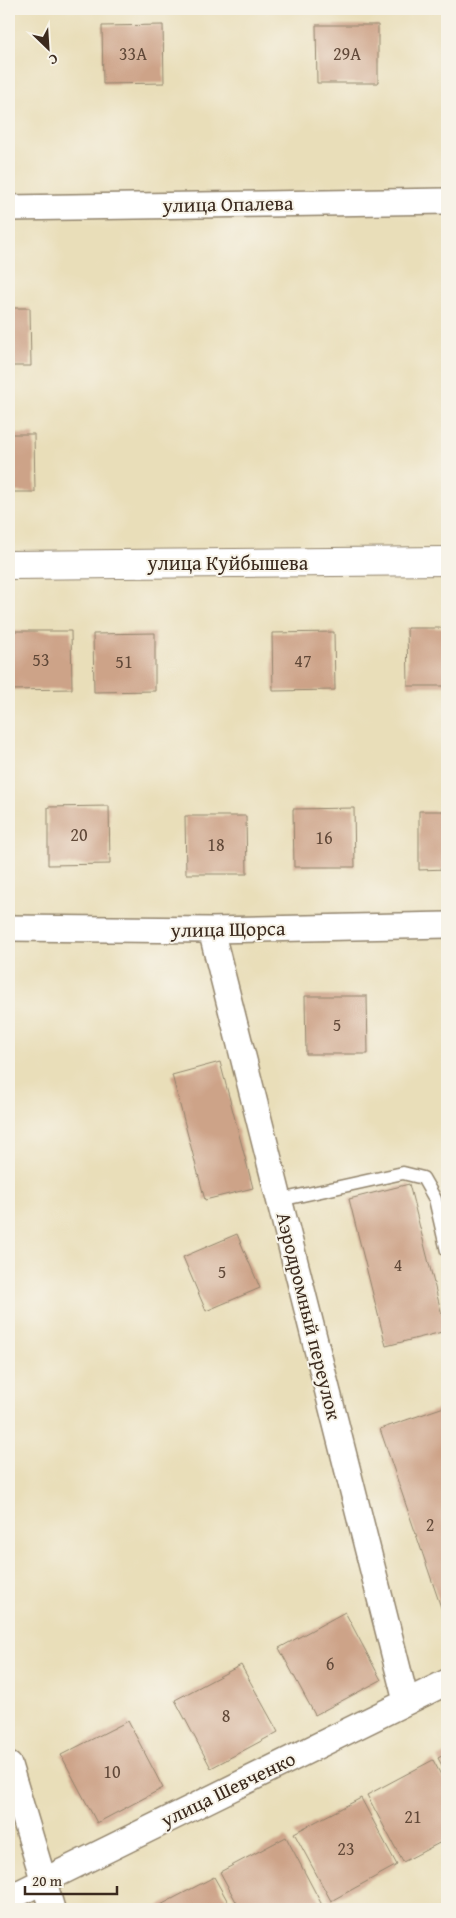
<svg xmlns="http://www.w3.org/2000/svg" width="456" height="1918" font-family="'Gentium Book Plus',serif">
	<rect width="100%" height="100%" fill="#f7f3e8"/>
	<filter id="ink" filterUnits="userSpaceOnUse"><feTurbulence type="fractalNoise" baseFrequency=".02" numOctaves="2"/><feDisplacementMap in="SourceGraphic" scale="10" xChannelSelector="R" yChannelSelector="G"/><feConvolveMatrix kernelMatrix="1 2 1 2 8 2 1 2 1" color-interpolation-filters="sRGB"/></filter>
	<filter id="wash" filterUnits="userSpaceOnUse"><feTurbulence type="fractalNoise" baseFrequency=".0096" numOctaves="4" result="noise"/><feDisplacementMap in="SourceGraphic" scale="20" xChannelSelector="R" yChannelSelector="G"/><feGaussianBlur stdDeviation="1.12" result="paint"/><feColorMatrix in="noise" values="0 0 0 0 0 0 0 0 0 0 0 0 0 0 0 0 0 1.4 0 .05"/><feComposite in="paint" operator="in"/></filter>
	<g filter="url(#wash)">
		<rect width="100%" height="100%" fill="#e9deb9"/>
		<g id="blocks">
			<!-- building -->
			<path fill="#cda388" d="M163,25L164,83L103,84L102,26Z
				M316,25H378V83H317Z
				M9,116H10L11,148H9Z
				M9,308H30L31,366H9Z
				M9,434H34L35,492H9Z
				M407,628H447V686H408Z
				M9,631H71L72,689L10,690Z
				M334,632L335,690L273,691L272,633Z
				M155,633V691L94,692L93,634Z
				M109,806L110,864L48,865V807Z
				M354,808L355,867H294L293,809Z
				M419,811H447V869L419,870Z
				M185,816H246L247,874H186Z
				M305,996H367L368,1054H306Z
				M220,1062L253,1188L205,1200L172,1075Z
				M409,1184L446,1331L386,1346L349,1199Z
				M237,1234L260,1288L206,1311L183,1257Z
				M447,1406V1625L380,1429Z
				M345,1612L381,1680L315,1715L279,1648Z
				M241,1665L278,1732L211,1768L175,1700Z
				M128,1721L163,1788L97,1823L61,1755Z
				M447,1753V1775L438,1758Z
				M433,1760L447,1786V1839L403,1862L367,1795Z
				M361,1798L397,1865L331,1901L294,1833Z
				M286,1837L322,1905L314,1909H240L220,1872Z
				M214,1877L232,1909H153Z"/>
		</g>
	</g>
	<g filter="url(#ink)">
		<use href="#blocks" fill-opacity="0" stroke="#92846c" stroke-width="1"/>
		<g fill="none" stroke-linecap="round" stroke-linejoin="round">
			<!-- lane casing -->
			<g stroke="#92846c" stroke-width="15">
				<path id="lane" d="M280,1200L403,1173L423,1178L435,1199L447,1251"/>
			</g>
			<!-- street casing -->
			<g stroke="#92846c" stroke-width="28">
				<path id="street" d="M9,208L447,201
					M9,928L211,930L447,925
					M211,930L406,1701
					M9,1765L52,1909
					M9,1898L447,1682"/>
			</g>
			<!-- secondary casing -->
			<g stroke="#92846c" stroke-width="30">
				<path id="secondary" d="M9,565L447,561"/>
			</g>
			<!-- lane -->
			<use href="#lane" stroke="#fff" stroke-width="12"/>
			<!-- street -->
			<use href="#street" stroke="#fff" stroke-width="25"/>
			<!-- secondary -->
			<use href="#secondary" stroke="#fff" stroke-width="28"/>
		</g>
	</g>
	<g text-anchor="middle" stroke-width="4" stroke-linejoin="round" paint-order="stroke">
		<!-- number labels -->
		<g font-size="18" fill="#604838">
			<text x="133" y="60">33А</text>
			<text x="347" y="60">29А</text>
			<text x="41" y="666">53</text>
			<text x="303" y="667">47</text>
			<text x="124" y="668">51</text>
			<text x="79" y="841">20</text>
			<text x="324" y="844">16</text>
			<text x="216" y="851">18</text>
			<text x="337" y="1031">5</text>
			<text x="398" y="1271">4</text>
			<text x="222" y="1278">5</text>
			<text x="430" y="1531">2</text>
			<text x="330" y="1670">6</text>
			<text x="226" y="1722">8</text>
			<text x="112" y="1778">10</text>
			<text x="413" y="1823">21</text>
			<text x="346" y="1855">23</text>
		</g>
		<!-- street labels -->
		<g font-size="20" fill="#3b2a1e" stroke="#f7f3e8">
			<text transform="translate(228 204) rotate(-1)" y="7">улица Опалева</text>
			<text x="228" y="570">улица Куйбышева</text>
			<text transform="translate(228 929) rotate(-1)" y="7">улица Щорса</text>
			<text transform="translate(309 1316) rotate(76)" y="7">Аэродромный переулок</text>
			<text transform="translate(228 1789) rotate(-26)" y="7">улица Шевченко</text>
		</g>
	</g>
	<!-- margin -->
	<rect width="456" height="1918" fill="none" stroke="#f7f3e8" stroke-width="30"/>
	<!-- north arrow -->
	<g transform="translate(48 48) rotate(155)" stroke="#f7f3e8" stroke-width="4" paint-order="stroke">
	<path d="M0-4L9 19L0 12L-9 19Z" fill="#3b2a1e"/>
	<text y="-8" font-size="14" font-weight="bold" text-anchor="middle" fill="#3b2a1e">С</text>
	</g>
	<!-- scale -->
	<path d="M25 1886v8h92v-8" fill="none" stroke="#3b2a1e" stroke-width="2.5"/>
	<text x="32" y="1886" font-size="15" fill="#3b2a1e" stroke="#f7f3e8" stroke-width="4" paint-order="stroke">20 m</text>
</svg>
